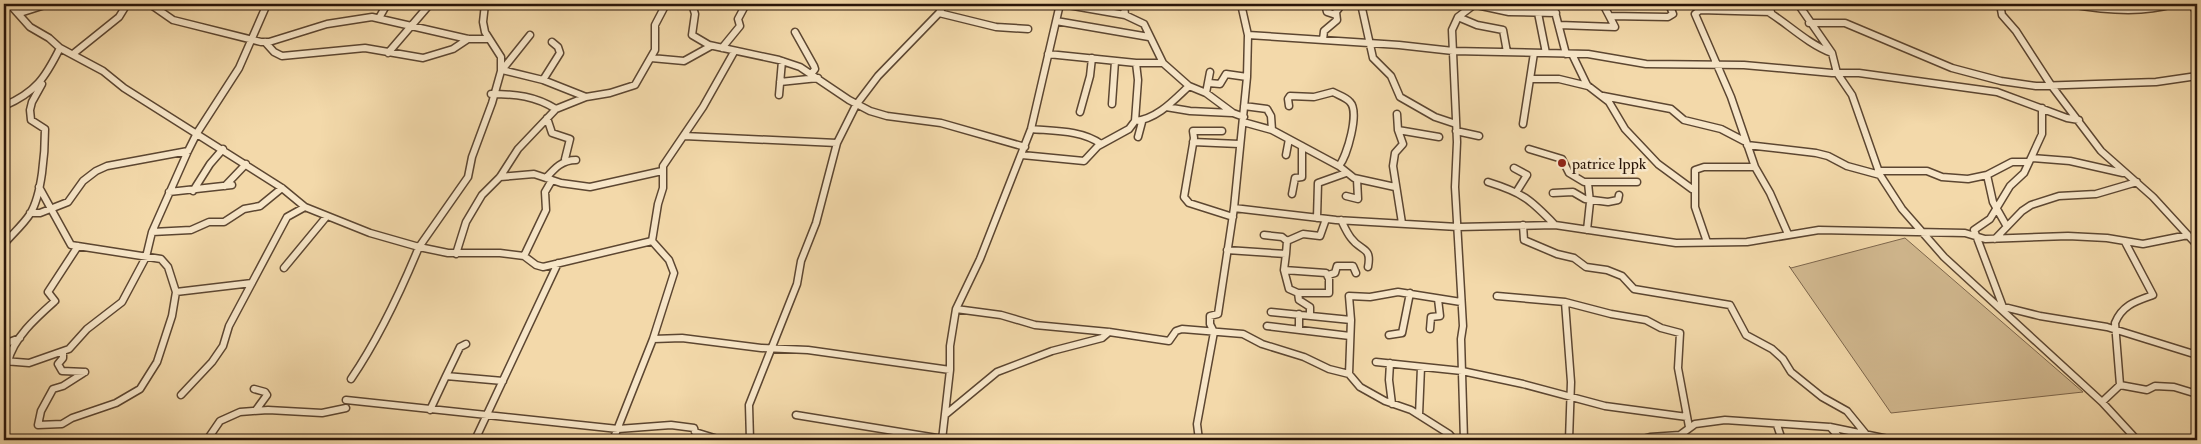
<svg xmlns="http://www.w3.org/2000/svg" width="2201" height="444" font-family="'IM FELL Double Pica',serif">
	<rect width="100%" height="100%" fill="#f3d9aa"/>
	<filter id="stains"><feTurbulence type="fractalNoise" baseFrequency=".004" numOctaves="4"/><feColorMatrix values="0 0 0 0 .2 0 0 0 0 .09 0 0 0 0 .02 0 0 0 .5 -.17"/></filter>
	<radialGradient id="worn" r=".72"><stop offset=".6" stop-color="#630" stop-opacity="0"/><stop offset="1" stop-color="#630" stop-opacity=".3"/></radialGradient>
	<!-- green -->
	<path fill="#d1b88f" stroke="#7d664c" d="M1905,238L2083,392L1891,413L1789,266L1791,268Z"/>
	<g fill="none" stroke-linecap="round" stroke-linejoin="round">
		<!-- minor casing -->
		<g stroke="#5c4631" stroke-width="9">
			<path id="minor" d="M4,4L13,8L30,27L49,38L60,48L103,71L124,88L282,188L305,207L370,233L419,247C400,293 379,338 351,379
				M150,4L173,20L261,42H269L327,24L372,17L468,39H487
				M485,4L483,22L485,32L501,57V71L492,103L472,157L468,177L419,247L448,253H500L524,256L536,265L543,267L652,241
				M692,4L695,14L692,35L709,45L779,60L800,67L849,100L870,111L887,116L941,123L1025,147
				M1062,4L1125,15L1144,24L1163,63
				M1124,4L1125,15
				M1325,4L1327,12L1336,15
				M1361,4L1373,58L1391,76L1400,97L1435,117L1456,124
				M1472,4L1509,12L1556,13
				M1553,4L1566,54
				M1755,4C1783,18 1803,42 1832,53
				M1798,4L1832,53L1837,73L1852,95L1880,175L1902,209L1944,257L2102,402L2137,440
				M2000,4L2002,15L2016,31L2051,85L2101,151L2153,197L2197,245
				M2070,4C2103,10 2141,14 2173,4
				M2192,4L2197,14
				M1771,12L1700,10L1695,14L1731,97L1755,167L1770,193L1788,234
				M20,13L48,4
				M939,13L996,27L1028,29
				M1538,13L1546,53
				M1610,16L1668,17L1673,14L1669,4
				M1458,17L1477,25L1503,30L1507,52
				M379,18L387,4
				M1056,21L1149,37
				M1809,23H1845L1952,68L2001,81L2036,86L2156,82L2197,76
				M1559,25L1615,27L1603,4
				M795,32L814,66L815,69L812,73
				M530,35L502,70L543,80L586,97
				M1248,35L1399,45L1453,51L1588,54L1646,64L1744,65L1832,73H1859L1997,92L2067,118L2079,120
				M1323,40L1324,31L1337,20L1336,12L1342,4
				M265,42L274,52L282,56L365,48L423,58L453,49L468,39
				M722,48L740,26L738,19L746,4
				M388,53L430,4
				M1534,53L1530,79H1559L1588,86
				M73,54L119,17L127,4
				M1048,54L1136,63H1163L1189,86L1206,93L1233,113L1244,117
				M1572,54L1587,85L1609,102L1625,129L1658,164L1692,189
				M651,58L684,61L711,46
				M543,80L560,53L558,47L552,42
				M780,82L818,78
				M1209,83L1220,84L1226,74L1247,77
				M1206,93L1210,72
				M491,94C516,94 535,96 556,109
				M779,95L782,61
				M1603,96L1671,109L1684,120L1721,129L1744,141
				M1112,104L1115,61
				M4,106C36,92 45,78 60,48
				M1244,106L1267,109L1271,116L1272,130
				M1289,106L1288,99L1290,96L1314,97L1333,92C1338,95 1346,97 1350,102C1360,112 1347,156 1339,166
				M1166,107L1190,111L1232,113
				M1080,112L1090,76L1092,58
				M1397,114L1398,130L1403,144L1395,153L1393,166L1402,223
				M547,118L552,133L570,139L565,159
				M1135,121L1138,80L1136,63
				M1243,122L1272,130L1339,166L1354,178L1395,187
				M1523,124L1530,79
				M1031,129C1054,131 1082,130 1101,144
				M1398,130L1439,137
				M1222,131H1193L1194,138L1184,197L1189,203L1233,217
				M1456,131L1479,136
				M684,136L837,143
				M1138,137L1142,122
				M1193,142L1239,144
				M1747,145L1816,153L1828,156L1847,166L1880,175
				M1529,149L1562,159L1569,173L1584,182H1637
				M1022,155L1084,161L1098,146L1129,129L1135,121C1157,119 1174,100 1189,86
				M1286,155L1289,139
				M2031,158L2042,134V108
				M1514,168L1527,175L1517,191
				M1879,171H1927L1942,177L1968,179L1987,175L2012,162H2028
				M1987,175L1993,202L2006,225
				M500,177L534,174L561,183L590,187L662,171
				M546,178C555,168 562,160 576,160
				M1488,182C1523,193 1530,199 1555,225
				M225,186L246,164
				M39,187L71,245L161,259L168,267L176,292L172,316L157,362L140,389L116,403L72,418L62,424L38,425L41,411L53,389L63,386L85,372
				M193,191L210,164L223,149
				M169,192L232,185
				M1553,193L1573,192L1585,199L1608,202L1618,200L1619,195
				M1292,194L1295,178L1302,177V146
				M1346,196L1358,199L1357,179
				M1234,208L1336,220L1458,227L1555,225L1676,243L1747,242L1819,230L1965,233L1985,239L2068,236L2107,238L2143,244L2188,235
				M30,213H40L68,202L83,181L96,171L107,166L188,151
				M1317,218L1318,183L1346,173
				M1341,220C1344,226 1347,233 1351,238C1361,252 1372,246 1368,267
				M1523,225L1524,240L1557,254L1574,258L1586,267L1607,270L1622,276L1634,289L1730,305L1746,335L1772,349L1783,359L1791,372L1822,397L1847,411L1865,433
				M1587,230L1590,202L1588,183
				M152,232L191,230L209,222H224L244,209L260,206L282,188
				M1264,235L1282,237L1287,241
				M1995,239L2022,211L2031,205L2059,196L2096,194L2137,182
				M652,241L658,204L663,188V166L703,107L734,52
				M1707,242L1695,207V170L1704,167H1755
				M4,244C12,234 23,225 30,214C42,195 45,152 45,129L31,120L30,110L32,102L42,84
				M1227,250L1286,254L1284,270
				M456,254L466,222L482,195L500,177L518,149L556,109L586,97L610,93L635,85L655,50V25L666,4
				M1286,254L1287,241L1303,234L1320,236L1326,219
				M524,256L546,210L545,192L552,180
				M284,268L327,216
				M1284,270L1326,273L1329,279V293H1298L1289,289Z
				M1328,275L1335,273L1337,266H1353L1356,273
				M176,292L252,283
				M1298,293L1299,300L1310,307V315
				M1497,296L1565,302L1611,314L1646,320L1661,328L1680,333L1678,368L1689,427
				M1565,302L1571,382L1569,440
				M2000,306L2040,316L2107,327L2197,355
				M2003,307L1974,230L1990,219L2010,186L2024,173L2031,158L2070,161L2123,173
				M956,309L1001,315L1035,325L1109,332L1169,341L1176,331L1182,329L1243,334L1262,344L1304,357L1329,369L1349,374L1360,387L1385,401L1411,410L1449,434L1454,440
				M1271,312L1351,320
				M1299,314V330
				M1267,326L1350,336
				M1430,329L1431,317L1440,316L1438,299
				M1389,335L1402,333L1410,293
				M653,339L682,338L761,348L808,350L950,370
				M4,344L20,338
				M466,344L460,347L446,376L503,381
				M63,353V358L58,364L62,371L85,372
				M4,361L29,363L69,349L87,329L122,302L146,257L152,232L188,151L197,133L239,68L267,4
				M8,362C13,338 37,317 55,301L48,292L78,246
				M1376,362L1462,371L1523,384L1605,406L1687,417
				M1390,363L1389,380L1392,404
				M1349,374L1351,320L1349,296L1370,297L1398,292L1461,302
				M2120,385L2147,390L2155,386L2174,387L2197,394
				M254,389L265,392L267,395L256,410
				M181,395L212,362L223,346L229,326L287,217L305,207
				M346,400L618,429L671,425L694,428L695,432L721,440
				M2102,402L2120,385L2115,323C2122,305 2136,301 2153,295L2125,242
				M430,410L446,376
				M796,415L943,439
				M945,415L997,372L1052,351L1102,338L1109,332
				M1419,415L1421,367
				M1777,425L1782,440
				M1830,427L1842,440
				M207,440L220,421L240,412L268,410L322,413L346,408
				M475,440L558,263
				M613,440L653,339L674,273L669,260L652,241
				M750,440L749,405L797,284L801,261L816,223L837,143L856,105L878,76L939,13L944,4
				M942,440L950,370V346L956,309L980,259L1031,129L1060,4
				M1199,440L1197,424L1214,332L1210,324V316L1218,314L1234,208L1247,77L1248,35L1241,4
				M1464,440L1461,339L1463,326L1455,187L1457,142L1452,30L1458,17L1475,4
				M1639,440L1650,437L1680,435L1695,424L1725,420L1830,427L1893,440"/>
		</g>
		<!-- minor -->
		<use href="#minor" stroke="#f7e6c8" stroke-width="6"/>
	</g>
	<!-- markers -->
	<circle fill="#8f2418" stroke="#f7e6c8" stroke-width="2" cx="1562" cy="163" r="5"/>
	<g text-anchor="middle" stroke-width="5" stroke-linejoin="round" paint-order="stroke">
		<!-- poi labels -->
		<g font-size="16" fill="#291509" stroke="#f7e6c8" text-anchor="start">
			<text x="1572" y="169">patrice lppk</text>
		</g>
	</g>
	<!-- margin -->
	<rect width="2201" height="444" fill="none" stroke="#f3d9aa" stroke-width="20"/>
	<rect x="5" y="5" width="2191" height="434" fill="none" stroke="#291509" stroke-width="2.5"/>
	<rect x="10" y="10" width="2181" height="424" fill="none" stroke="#291509"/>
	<rect width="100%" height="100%" filter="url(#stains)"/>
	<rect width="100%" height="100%" fill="url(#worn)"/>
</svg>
